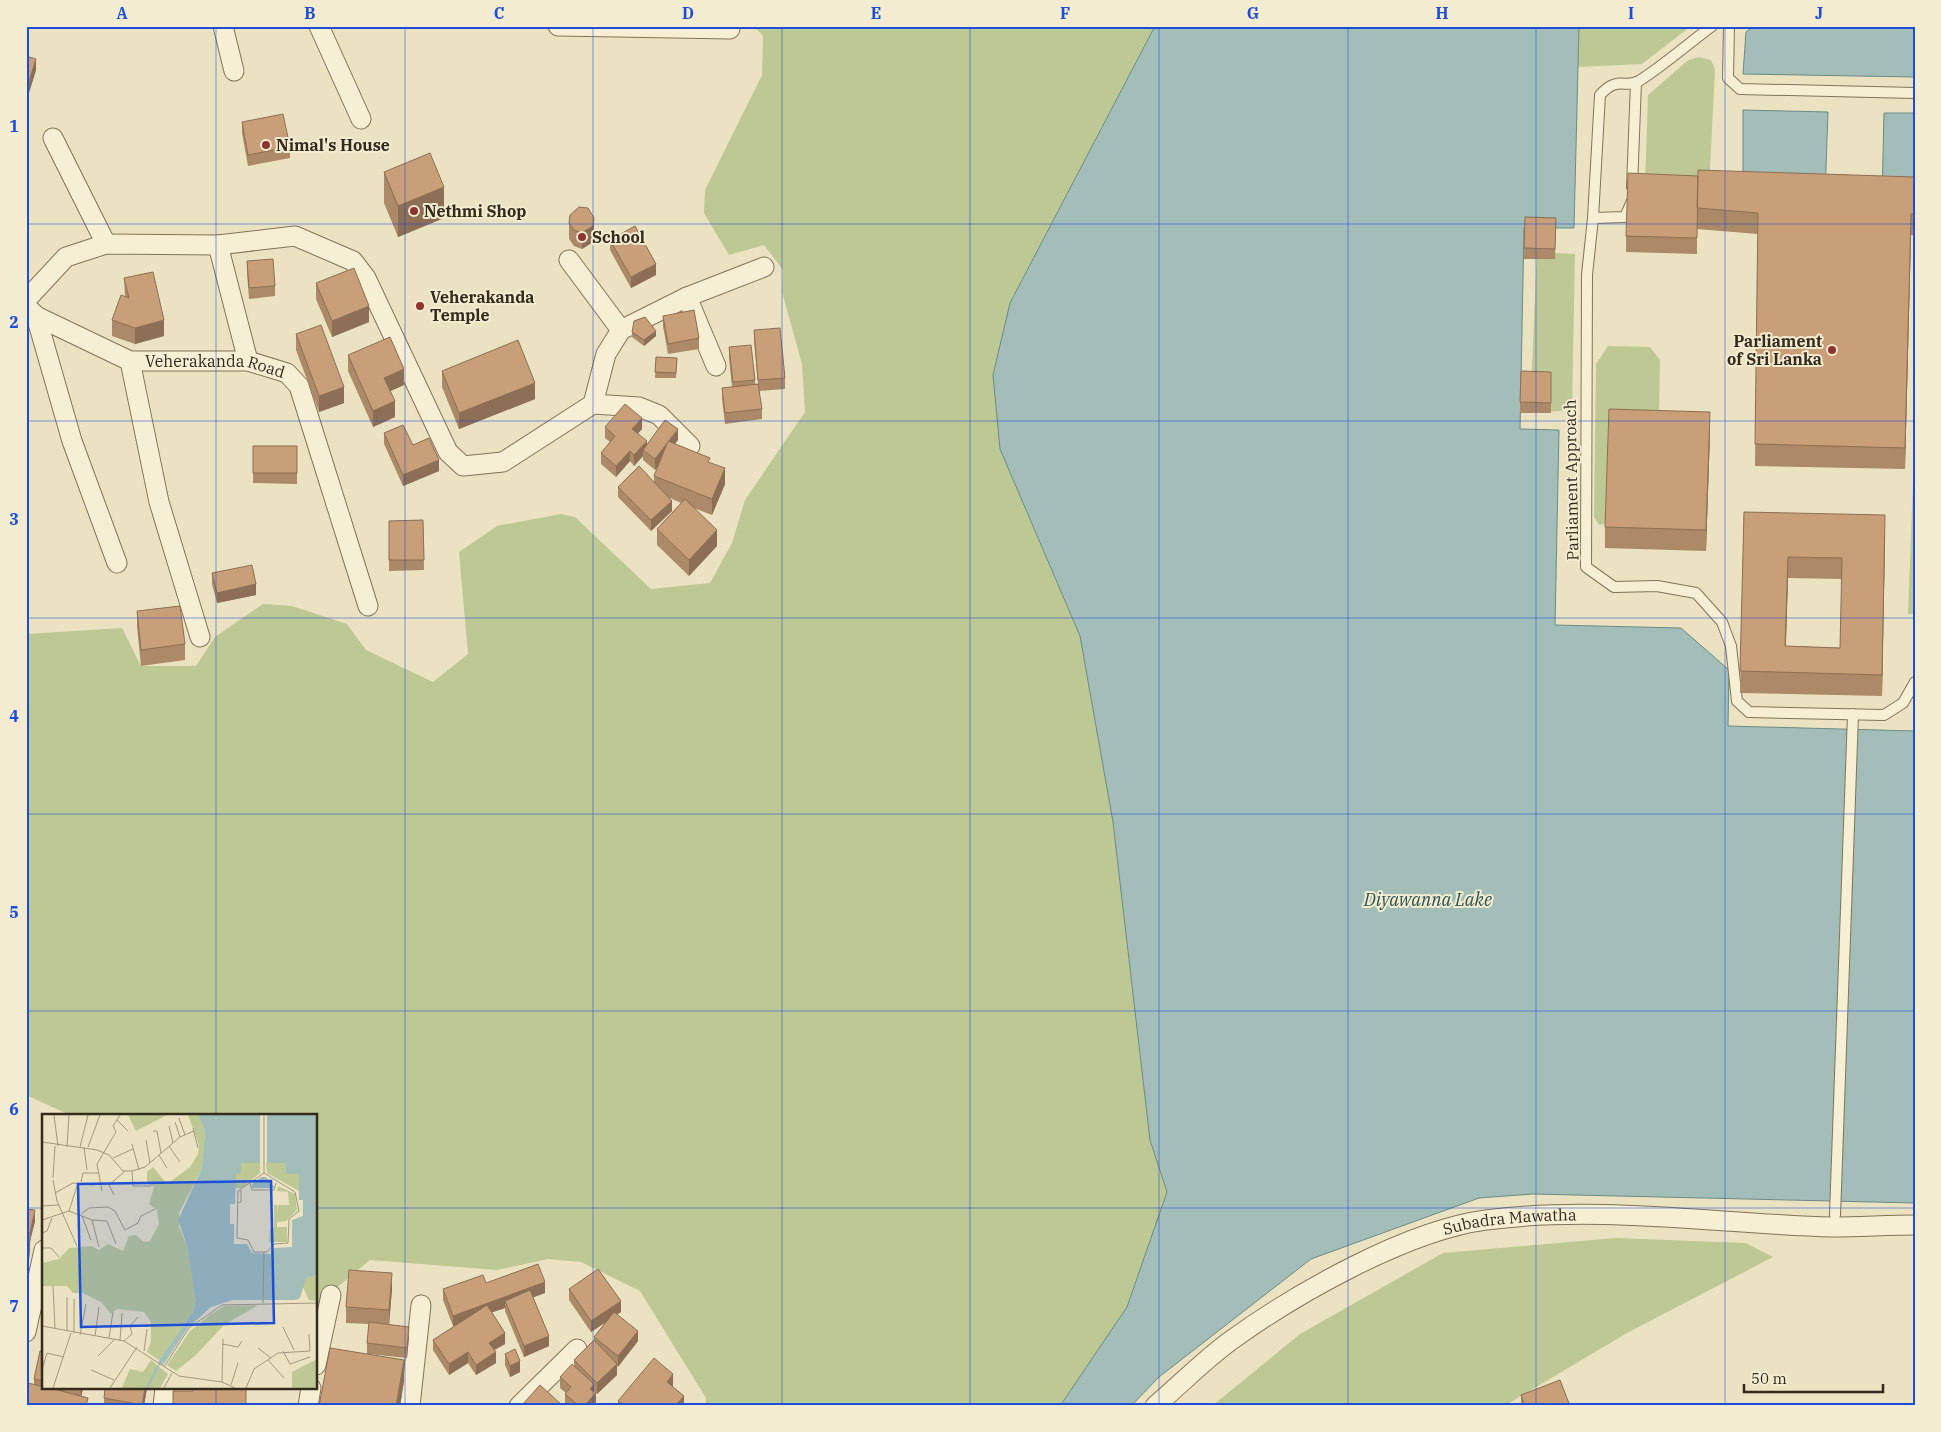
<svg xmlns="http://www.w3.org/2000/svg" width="1941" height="1432" font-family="'IBM Plex Serif',serif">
	<rect width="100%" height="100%" fill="#ebe2c1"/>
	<!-- green -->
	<path fill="#bec895" d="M754,26H1155L1010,303L1000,449L1080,636L1113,822L1150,1140L1168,1192L1127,1307L1060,1406H706V1398L640,1291L581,1262L548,1259L497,1270L370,1260L316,1305V1116H72L26,1095V634L122,628L141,666H196L215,637L263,604L292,606L347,624L366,650L433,682L468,654L459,552L497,526L561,514L575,517L651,589L710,583L732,543L745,500L805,412L802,364L782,292L783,270L764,245L729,255L704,213L705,190L762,75L763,36Z
		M1579,26H1691L1642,64L1578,67Z
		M1698,57L1711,60L1715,69L1709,189L1645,185L1648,95L1687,61Z
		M1537,252L1575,254L1572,410L1530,413Z
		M1608,346L1650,347L1660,360L1659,413L1606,523L1599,525L1594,517L1596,364Z
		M1913,482L1915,614H1908Z
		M1615,1238L1746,1243L1773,1257L1627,1333L1504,1406H1212L1300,1334L1443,1253Z"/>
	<!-- water -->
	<path fill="#a3beb8" stroke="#6b8b85" d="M1155,26H1579L1574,228H1524L1520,429L1559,430L1555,625L1681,628L1729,670L1728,726L1915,731V1203L1533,1194L1479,1198L1311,1259L1159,1377L1131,1406H1060L1127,1307L1167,1192L1150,1140L1113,822L1080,636L1000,449L993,375L1010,303Z
		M1754,26H1915V77L1743,74L1746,32Z
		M1743,110L1828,112L1825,195L1743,190Z
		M1884,113H1915V200L1882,198Z"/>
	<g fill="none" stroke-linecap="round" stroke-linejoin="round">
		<!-- service casing -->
		<g stroke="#837359" stroke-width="12">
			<path id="service" d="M1712,26C1688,44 1664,65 1639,81C1625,89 1618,75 1600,95L1593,218L1587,275L1586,567L1614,587L1657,586L1696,593L1722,622L1731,646L1737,701L1749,712L1884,715L1903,703L1915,682
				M1729,26L1728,78L1740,89L1915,93
				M1632,187L1636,82
				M1593,218L1625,217L1632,201
				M1835,1215L1853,714"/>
		</g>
		<!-- minor casing -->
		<g stroke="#837359" stroke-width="21">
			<g id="minor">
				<path d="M223,26L234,71"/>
				<path d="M319,26L361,119"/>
				<path d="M558,26L730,29"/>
				<path d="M53,138L106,244"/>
				<path d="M218,245L248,361"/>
				<path d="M569,260L621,330"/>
				<path d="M687,297L716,366"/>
				<path d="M26,300L66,257L106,244L218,245L295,236L353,261L366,278L448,452L463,466L503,462L593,404L639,407L659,415L690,446"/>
				<path id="s1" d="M26,306L36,316L130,361H248L287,373L299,386L368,606"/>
				<path d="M36,316L72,441L117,563"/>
				<path d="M130,361L159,502L200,637"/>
				<path d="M593,404L606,354L621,330L687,297L764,267"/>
				<path d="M26,1332L44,1250"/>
				<path d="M316,1365L331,1295"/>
				<path d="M163,1406L165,1388"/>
				<path d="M308,1406L311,1388"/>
				<path d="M410,1406L421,1305"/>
				<path d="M519,1406L577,1349"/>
				<path id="s2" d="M1155,1406C1181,1384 1206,1358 1233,1339C1297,1293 1408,1230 1486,1220C1601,1205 1718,1224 1833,1227C1860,1227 1888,1225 1915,1225"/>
			</g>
		</g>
		<!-- service -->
		<use href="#service" stroke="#f7efd3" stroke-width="10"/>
		<!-- minor -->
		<use href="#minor" stroke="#f7efd3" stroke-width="19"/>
	</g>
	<!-- wall -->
	<path fill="#ac8967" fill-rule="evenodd" d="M26,56L36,70L28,96H26Z
		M242,122L290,147V158L248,166L242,133Z
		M384,172L444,218L398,237L384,203Z
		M1698,176L1915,177V236L1911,235L1905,469L1755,466L1758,234L1697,229V227V254L1626,252V236Z
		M1525,217L1556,218L1555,259H1524Z
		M569,223L594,234L593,242L582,249L574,246L569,239Z
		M610,240L656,275L631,288L610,250Z
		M247,261L275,286V296L249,299L247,272Z
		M124,278L164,336L135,344L112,336V320L125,297Z
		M316,283L369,322L332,337L316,299Z
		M663,316L699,338V349L668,354L663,326Z
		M754,330L785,378V389L759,391L762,409V419L725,424L722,399V388L732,387L729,358V347L755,380V384H758L754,341Z
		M632,332L656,336L644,346L632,337Z
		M296,334L344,403L319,412L296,350Z
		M348,355L404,385L390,391L395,417L373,427L348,371Z
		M656,357L677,358L676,378H655Z
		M442,371L535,399L459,429L442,387Z
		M1521,371L1551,372V413H1520Z
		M605,427L642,429L638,433L647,445L678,440L675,444L710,463L725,484L712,515L694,508L717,546L689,576L657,545V529L681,503L670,498L672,511L651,531L618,497V487L654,482V476L658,466L655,470L643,460V456L634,466L630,461L616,477L601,464V453L610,442L605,438Z
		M384,433L413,445L439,471L403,486L384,444Z
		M1710,433L1706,551L1605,548V527Z
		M253,446H297V484L253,483Z
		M1744,512L1885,537L1882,696L1740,693ZM1788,578L1842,579L1840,648L1786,646Z
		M423,520L424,570L389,571V521Z
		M212,573L256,595L217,603L212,584Z
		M137,611L185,644V660L141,666L137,627Z
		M26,1209L35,1221L30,1241V1250L27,1278Z
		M486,1283L545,1293L533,1297L549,1346L524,1357L505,1311V1308L492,1312L505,1344L494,1350L496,1363L476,1375L468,1363L449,1375L433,1350V1340L456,1325L453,1326L443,1300V1289Z
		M392,1289L389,1324L409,1337L407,1358L369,1354L404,1382L367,1354V1343L369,1324L346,1323V1307Z
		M569,1289L621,1312L617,1314L638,1341L617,1367V1375L597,1394L594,1391L596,1404L594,1406H566L565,1405V1394L566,1393L560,1388V1377L574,1366V1360L594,1340V1337L606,1322L591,1332L569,1300Z
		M44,1352V1388H83L81,1396L88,1406H26V1389L34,1384V1379Z
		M505,1354L520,1372L510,1377L505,1365Z
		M673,1387L684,1406H618V1401Z
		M147,1388L144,1406H104V1398Z
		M1521,1395L1570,1406H1521Z"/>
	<!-- shaded-wall -->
	<path fill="#8c6f54" d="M36,59V70L28,96V85Z
		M444,187V218L398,237V206Z
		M1911,214V235L1905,469V448Z
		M594,218V234L593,242L582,249V233Z
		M656,264V275L631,288V277Z
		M369,306V322L332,337V321Z
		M164,320V336L135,344V328Z
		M656,331V336L644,346V340Z
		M404,369V385L384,394V378Z
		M535,383V399L459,429V413Z
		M344,387V403L319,412V396Z
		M395,401V417L373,427V411Z
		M1710,412V433L1706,551V530Z
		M642,418V429L632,440V429Z
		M678,429V440L655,470V459Z
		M647,441V451L643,450V456L634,466V455Z
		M630,451V461L616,477V466Z
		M439,460V471L403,486V475Z
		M725,468V484L712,515V499Z
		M672,501V511L651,531V520Z
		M1885,515V537L1882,696V675Z
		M717,530V546L689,576V560Z
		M1788,557V578L1785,667V646Z
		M256,584V595L217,603V593Z
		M35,1210V1221L30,1241V1250L27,1278V1267L30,1243V1233Z
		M392,1273V1289L389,1326V1310Z
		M545,1282V1293L507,1307L505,1301V1308L453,1326V1316Z
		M621,1301V1312L591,1332V1321Z
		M409,1327V1337L407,1358V1348Z
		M638,1331V1341L618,1367V1356Z
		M505,1333V1344L489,1353V1343Z
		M549,1336V1346L524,1357V1346Z
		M468,1352V1363L449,1375V1364Z
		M496,1352V1363L476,1375V1365Z
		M404,1360V1382L400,1406H396Z
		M520,1361V1372L510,1377V1366Z
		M617,1364V1375L597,1394V1383Z
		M673,1374V1390L667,1382Z
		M594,1384V1395L596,1393V1404L594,1406H584L590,1389Z
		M81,1388H83L81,1399Z
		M145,1388H147L144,1406H142Z
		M684,1396V1406H675Z"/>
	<!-- building -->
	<path fill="#c89f78" stroke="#8c6f54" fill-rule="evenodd" d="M26,56L36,59L28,85H26Z
		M283,114L290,147L248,155L242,122Z
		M430,153L444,187L398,206L384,172Z
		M1698,170L1915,177V214H1911L1905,448L1755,444L1758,213L1697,208Z
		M1628,173L1698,176L1697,238L1626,236Z
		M579,207L588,208L594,218L593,226L582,233L574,230L569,223L570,215Z
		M1525,217L1556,218L1555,249L1524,248Z
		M635,226L656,264L631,277L610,240Z
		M273,259L275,286L249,288L247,261Z
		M354,268L369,306L332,321L316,283Z
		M153,272L164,320L135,328L112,320L121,295L129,298L124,278Z
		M694,310L699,338L668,344L663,316Z
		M645,317L656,331L644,340L632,332L634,321Z
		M321,325L344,387L319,396L296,334Z
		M780,328L785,378L758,380L754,330Z
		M390,337L404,369L384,378L395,401L373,411L348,355Z
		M518,340L535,383L459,413L442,371Z
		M751,345L755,380L733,382L729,347Z
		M656,357L677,358L676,373L655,372Z
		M1521,371L1551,372V403L1520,402Z
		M758,384L762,409L725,413L722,388Z
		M625,404L642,418L632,429L647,441L634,455L630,451L616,466L601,453L615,436L605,427Z
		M1609,409L1710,412L1706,530L1605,527Z
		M665,420L678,429L655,459L643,450Z
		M403,425L413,445L429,438L439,460L403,475L384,433Z
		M668,441L710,458L708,462L725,468L712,499L654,476Z
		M253,446H297V473H253Z
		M639,466L672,501L651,520L618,487Z
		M685,499L717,530L689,560L657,529Z
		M1744,512L1885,515L1882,675L1740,671ZM1788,557L1842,558L1840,648L1785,646Z
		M423,520L424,560H389V521Z
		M252,565L256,584L217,593L212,573Z
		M180,606L185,644L141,650L137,611Z
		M26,1209L35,1210L30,1233L26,1232Z
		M26,1239H30L27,1267H26Z
		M538,1264L545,1282L453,1316L443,1289L483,1275L486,1283Z
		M598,1269L621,1301L591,1321L569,1289Z
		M349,1270L392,1273L389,1310L346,1307Z
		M530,1290L549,1336L524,1346L505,1301Z
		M487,1305L505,1333L489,1343L496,1352L476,1365L468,1352L449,1364L433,1340Z
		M614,1312L638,1331L618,1356L594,1337Z
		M369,1322L409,1327L407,1348L367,1343Z
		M594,1340L617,1364L597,1383L574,1360Z
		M330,1348L404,1360L396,1406H319Z
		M515,1349L520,1361L510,1366L505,1354Z
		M40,1351L44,1352V1381L34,1379Z
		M654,1358L673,1374L667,1382L684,1396L675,1406H624L618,1401Z
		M572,1364L594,1384L590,1389L596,1393L584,1406H579L565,1394L571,1387L560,1377Z
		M1560,1380L1570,1406H1547L1546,1404L1542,1406H1525L1521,1395Z
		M28,1383L44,1387V1388H50L88,1398L86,1406H36L26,1403V1389Z
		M540,1385L563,1406H521Z
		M105,1388H145L142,1405L104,1398Z
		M193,1388H246V1406H173V1391H193Z"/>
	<!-- grid -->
	<path fill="none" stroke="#1d4ed8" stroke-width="1" stroke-opacity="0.55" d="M216,26V1116M405,26V1406M593,26V1406M782,26V1406M970,26V1406M1159,26V1406M1348,26V1406M1536,26V1406M1725,26V1406M26,224H1915M26,421H1915M26,618H1915M26,814H1915M26,1011H1915M26,1208H44M316,1208H1915M216,1388V1406"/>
	<!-- markers -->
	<g fill="#8f332c" stroke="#f3ecd0" stroke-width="2">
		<circle cx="266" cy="145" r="5"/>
		<circle cx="414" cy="211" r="5"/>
		<circle cx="582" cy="237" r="5"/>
		<circle cx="420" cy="306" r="5"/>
		<circle cx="1832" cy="350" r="5"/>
	</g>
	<g text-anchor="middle" stroke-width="4" stroke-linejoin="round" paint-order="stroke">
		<!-- poi labels -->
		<g font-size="16" font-weight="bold" fill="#342a1d" stroke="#f3ecd0" text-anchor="start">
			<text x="276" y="151">Nimal's House</text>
			<text x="424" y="217">Nethmi Shop</text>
			<text x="592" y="243">School</text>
			<text x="430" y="303">Veherakanda<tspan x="430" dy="18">Temple</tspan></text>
			<text x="1822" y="347" text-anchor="end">Parliament<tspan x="1822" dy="18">of Sri Lanka</tspan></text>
		</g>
		<!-- street labels -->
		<g font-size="16" fill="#342a1d" stroke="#f3ecd0">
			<text dy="6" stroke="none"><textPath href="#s1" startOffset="204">Veherakanda Road</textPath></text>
			<text transform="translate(1571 480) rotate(-91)" y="6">Parliament Approach</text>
			<text dy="6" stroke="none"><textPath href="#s2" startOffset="408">Subadra Mawatha</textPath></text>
		</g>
		<!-- water labels -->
		<g font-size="18" font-style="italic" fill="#2d5253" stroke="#f3ecd0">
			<text x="1428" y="906">Diyawanna Lake</text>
		</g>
	</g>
	<!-- overview -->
	<g transform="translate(42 1114)">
		<rect width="275" height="275" fill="#ebe2c1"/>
		<path d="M86,1H125L94,17ZM146,1H156L163,18L160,54L137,99V113L145,132L155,187L151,198L117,246L105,238L109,227V208L102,198L75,195L69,200L59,188L41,179H31L25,172H0V149L17,145L27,134L49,132L57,136L66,130L81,137L87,122L94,121L102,128L108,127L117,110L115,96L107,90L112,73L105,69V58L111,53L125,70L148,53L156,40L157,31ZM199,49H218V59L200,74H193V59ZM224,49H244L257,60V77L225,59ZM236,72L253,80L255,96L244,107L235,108V113H245V128H227L228,115L232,114V91H235V97L236,91H247L246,78L235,77ZM275,161V187L267,186L260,171L264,164ZM212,191L215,192L182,211L154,241L134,257L125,251L148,217L168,201L182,192ZM275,245V274H250V258ZM109,246L126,260L118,274H80L88,255L101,258Z" fill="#bec895"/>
		<path d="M156,1H218V49H199V59L194,60L193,90H188V110H192V130H205L210,139L230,140L232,134L250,133V106L261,102V86H257V60H244V49H225V1H275V161L264,164L258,184L253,186H191L169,193L146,214L122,250L116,252L117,246L151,198L154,187L145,132L136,106L160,54L163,18ZM219,63H224L233,74H210V70Z" fill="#a3beb8"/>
		<path fill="none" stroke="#a3beb8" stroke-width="2.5" d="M105,274L116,252"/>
		<path fill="none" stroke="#a2987f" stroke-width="1" d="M12,1L16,32M137,4L143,21M75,6L86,17M133,8L138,23M127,12L131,29M151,14L156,34M111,17H115L119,39M104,26L108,49M0,28L55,36L67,41L81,57H90L103,53L138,23L152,17M90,30L97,56M127,32L138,48M25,33L27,1M38,33L46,1M42,33L45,56M46,33L58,1M117,41L125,54M71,44L91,35M90,57L91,72H109M222,59L253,78L257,97L247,105L246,129L232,130L225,138H212L206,126L195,124L196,77ZM222,59V1M11,64L13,32M11,66L15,87L35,132M39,68L41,59H56M208,69L210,76H232L234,69M60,77L55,50L74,18L71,12L78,1M13,79L31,69L52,71M72,81L67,71L82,58M195,89L199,88V76M0,92L17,91M27,97L36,69M39,100L47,94L66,93L73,97L83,116L96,109L99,102L113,95M40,102L49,126M0,106L27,97L50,106L65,107L74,130M50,106L57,133M0,119L5,117L10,104M0,134H9L17,143M11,172L13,214M221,189L222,138M0,212L82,227L137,262L180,268L193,274M241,213L252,236M25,217V183M32,219V185M38,221L44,190M53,222L57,193M67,224L71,198M78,226L80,199M82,227L90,220L88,212L96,203M180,230L196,233L200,227M216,234L229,244M102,237L105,215M241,237L248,250L268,243M56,242L73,225M226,246L242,264M122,253L147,214L180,191L275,189M0,256L5,239L22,243M49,256L72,266M180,268L181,225M189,271L196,249M11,274L29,219M68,274L95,233M122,274L130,259M204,274L212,255L236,239L268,237L267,220"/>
		<path fill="#1d4ed8" fill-opacity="0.15" stroke="#1d4ed8" stroke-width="2.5" d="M229,67L232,209L39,213L36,70Z"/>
		<rect width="275" height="275" fill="none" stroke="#342a1d" stroke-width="2.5"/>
	</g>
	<!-- border -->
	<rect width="1941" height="1432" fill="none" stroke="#f3ecd0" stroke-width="55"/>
	<!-- scale -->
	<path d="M1744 1384v8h139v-8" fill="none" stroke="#342a1d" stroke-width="2.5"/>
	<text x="1751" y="1384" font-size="15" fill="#342a1d" stroke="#f3ecd0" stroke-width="4" paint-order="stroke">50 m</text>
	<rect x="28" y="28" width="1886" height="1376" fill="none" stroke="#1d4ed8" stroke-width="2"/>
	<g font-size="16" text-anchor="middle" font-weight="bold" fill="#1d4ed8">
		<text x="122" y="19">A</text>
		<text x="310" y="19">B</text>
		<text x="499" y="19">C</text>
		<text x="688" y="19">D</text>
		<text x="876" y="19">E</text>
		<text x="1065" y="19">F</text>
		<text x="1253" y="19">G</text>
		<text x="1442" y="19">H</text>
		<text x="1631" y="19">I</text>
		<text x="1819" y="19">J</text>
		<text x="14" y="132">1</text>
		<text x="14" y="328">2</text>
		<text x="14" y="525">3</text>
		<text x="14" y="722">4</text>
		<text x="14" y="918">5</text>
		<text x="14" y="1115">6</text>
		<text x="14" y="1312">7</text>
	</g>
</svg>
